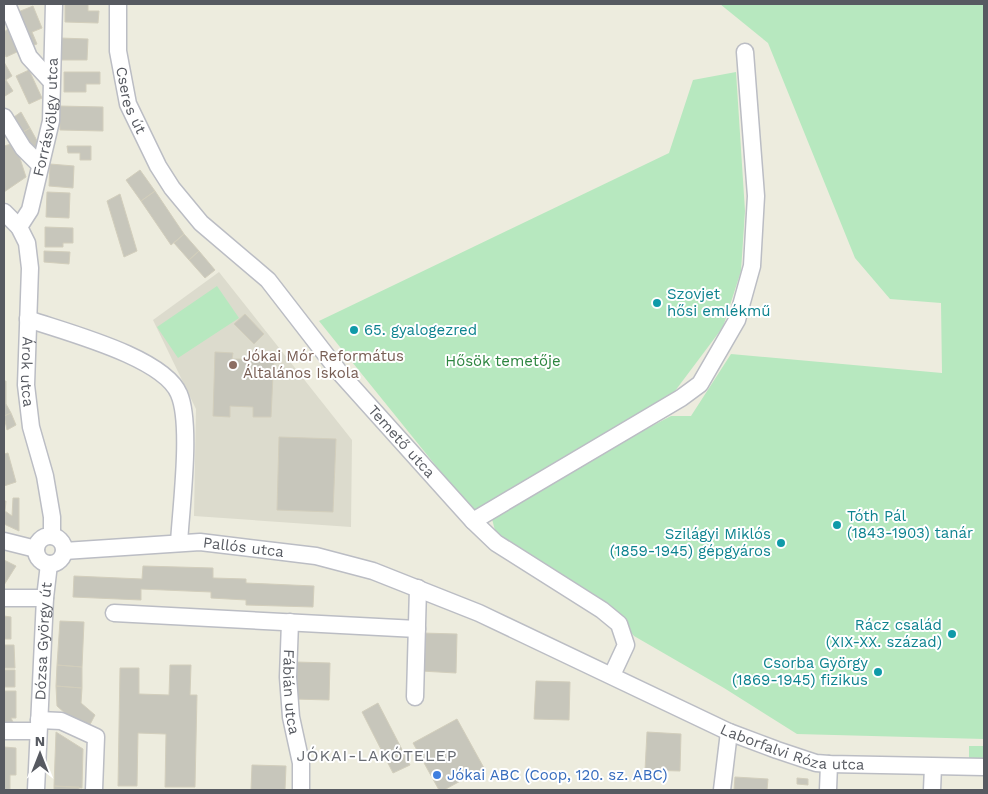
<svg xmlns="http://www.w3.org/2000/svg" width="988" height="794" font-family="'Work Sans',sans-serif">
	<rect width="100%" height="100%" fill="#edecde"/>
	<!-- education -->
	<path fill="#dcdbcd" d="M219,272L352,440L351,527L194,516L196,409L153,320Z"/>
	<!-- green -->
	<path fill="#b7e8bf" d="M720,4H984V739L797,734L724,688L634,636L621,620L497,538L492,519L570,469L671,416H691L731,354L942,373L941,303L890,299L855,258L768,43Z
		M736,72L745,211L741,271L723,327L672,395L474,513L319,321L669,153L693,80Z
		M217,286L239,318L178,358L157,327Z
		M969,746H984V760L969,759Z"/>
	<!-- building -->
	<path fill="#c7c6bb" stroke="#d2cebc" d="M65,4H88V11H99L98,23L65,22Z
		M33,6L42,28L32,32L37,44L29,47L13,14Z
		M8,29L19,51L6,57L4,53V32Z
		M60,38L88,39L87,60H60Z
		M4,62L12,76L4,81Z
		M29,70L42,98L29,104L16,76Z
		M64,72H100V84H86V92H64Z
		M6,80L13,91L5,96L4,81Z
		M59,106L103,107V131L60,130Z
		M21,112L30,128L23,132L14,117Z
		M30,128L40,146L33,150L23,132Z
		M15,143L26,177L4,192V146Z
		M67,146H91V160H80V153H68Z
		M50,164L74,166L73,188L49,186Z
		M140,170L155,191L141,201L126,180Z
		M155,191L184,234L171,245L141,201Z
		M47,192L70,193L69,218L46,217Z
		M120,194L137,251L124,257L107,201Z
		M45,227L73,228V243H63V247H45Z
		M184,234L199,251L189,260L174,243Z
		M44,251L70,252L69,264L44,262Z
		M199,251L215,270L205,278L189,260Z
		M245,314L264,334L254,344L234,324Z
		M215,352L233,353L232,359H254L255,352L274,353L271,417H253V407L230,406V417L213,416Z
		M4,381H6V404L11,413L4,416Z
		M11,413L16,425L7,430L4,416Z
		M279,437L336,439L333,512L277,510Z
		M8,453L16,482L4,486V454Z
		M13,498H19V531L4,524V501H6L5,511L12,516Z
		M4,560L16,566L4,585Z
		M143,566L213,568V578L246,579V583L314,586L313,607L246,605V600L211,598V592L141,589V600L73,597L74,576L142,579Z
		M4,616L11,617V639H4Z
		M60,621L84,622L82,667L57,665Z
		M422,633L457,634L456,673L421,671Z
		M4,645H14L15,668H4Z
		M296,662L330,663L329,700L294,699Z
		M57,665L82,667V688L56,686Z
		M170,665H191L190,695H197L195,787H165L166,734L138,733L137,786H118L120,668H139V694L169,695Z
		M4,670H15V687H4Z
		M536,681L570,682L569,720L534,719Z
		M56,686L82,688L81,703L95,715L86,732L57,706Z
		M4,691H16V718H11L17,730H4Z
		M378,703L410,765L393,773L362,712Z
		M457,719L484,768L444,790H439L413,743Z
		M56,732L83,749L82,788L54,786Z
		M647,732L681,734L680,771L645,770Z
		M4,747L16,748V775H10V790H4Z
		M252,765L286,766L285,790H251Z
		M735,777L768,779L767,790H734Z
		M797,778L808,779V785L797,784Z
		M54,786L79,787V790H54Z"/>
	<g fill="none" stroke-linecap="round" stroke-linejoin="round">
		<!-- minor casing -->
		<g stroke="#bbbdc4" stroke-width="19">
			<g id="minor">
				<path d="M7,4L29,57L51,81"/>
				<path id="s1" d="M118,4V51L128,104L158,166L172,188L201,223L268,280L340,373L473,521L496,543L602,610L619,624L626,645L612,675"/>
				<path d="M4,117L23,148L40,165"/>
				<path id="s2" d="M4,212L19,227L27,243L30,268L26,385L31,427L45,476L52,517V536"/>
				<path id="s3" d="M19,227L30,210L51,121L54,4"/>
				<path d="M28,319C65,332 164,357 179,394C192,424 181,507 179,543"/>
				<path d="M473,521L681,398L700,384L737,320L752,266L756,196L745,52"/>
				<circle cx="50" cy="550" r="14"/>
				<path d="M4,541L36,549"/>
				<path id="s4" d="M64,551L200,542L316,556L373,571L479,613L729,732L777,750L816,763L829,764L984,767"/>
				<path d="M4,598H45"/>
				<path d="M114,613L417,629"/>
				<path id="s5" d="M290,622L288,677L291,717L301,763V790"/>
				<path d="M415,697L418,588"/>
				<path d="M39,720L61,721L96,737L94,790"/>
				<path d="M4,731H38"/>
				<path id="s6" d="M36,790L45,598L49,564"/>
				<path d="M722,790L729,732"/>
				<path d="M828,790L829,764"/>
				<path d="M932,790L933,767"/>
			</g>
		</g>
		<!-- minor -->
		<use href="#minor" stroke="#fff" stroke-width="16"/>
	</g>
	<!-- markers -->
	<g fill="#0f9aa8" stroke="#fff" stroke-width="2">
		<circle cx="657" cy="303" r="5"/>
		<circle cx="354" cy="330" r="5"/>
		<circle cx="837" cy="525" r="5"/>
		<circle cx="781" cy="543" r="5"/>
		<circle cx="952" cy="634" r="5"/>
		<circle cx="878" cy="672" r="5"/>
	</g>
	<circle fill="#8d6e63" stroke="#fff" stroke-width="2" cx="233" cy="365" r="5"/>
	<circle fill="#3f7fe0" stroke="#fff" stroke-width="2" cx="437" cy="775" r="5"/>
	<g text-anchor="middle" stroke-width="4" stroke-linejoin="round" paint-order="stroke">
		<!-- street labels -->
		<g font-size="15" fill="#575a61" stroke="#fff">
			<text dy="5" stroke="none"><textPath href="#s1" startOffset="98">Cseres út</textPath></text>
			<text dy="5" stroke="none"><textPath href="#s3" startOffset="115">Forrásvölgy utca</textPath></text>
			<text dy="5" stroke="none"><textPath href="#s2" startOffset="168">Árok utca</textPath></text>
			<text dy="5" stroke="none"><textPath href="#s1" startOffset="539">Temető utca</textPath></text>
			<text dy="5" stroke="none"><textPath href="#s4" startOffset="180">Pallós utca</textPath></text>
			<text dy="5" stroke="none"><textPath href="#s6" startOffset="149">Dózsa György út</textPath></text>
			<text dy="5" stroke="none"><textPath href="#s5" startOffset="70">Fábián utca</textPath></text>
			<text dy="5" stroke="none"><textPath href="#s4" startOffset="769">Laborfalvi Róza utca</textPath></text>
		</g>
		<!-- culture labels -->
		<g font-size="15" fill="#0d838f" stroke="#fff" text-anchor="start">
			<text x="667" y="299">Szovjet<tspan x="667" dy="17">hősi emlékmű</tspan></text>
			<text x="364" y="335">65. gyalogezred</text>
			<text x="847" y="521">Tóth Pál<tspan x="847" dy="17">(1843-1903) tanár</tspan></text>
			<text x="771" y="539" text-anchor="end">Szilágyi Miklós<tspan x="771" dy="17">(1859-1945) gépgyáros</tspan></text>
			<text x="942" y="630" text-anchor="end">Rácz család<tspan x="942" dy="17">(XIX-XX. század)</tspan></text>
			<text x="868" y="668" text-anchor="end">Csorba György<tspan x="868" dy="17">(1869-1945) fizikus</tspan></text>
		</g>
		<!-- education labels -->
		<g font-size="15" fill="#785e54" stroke="#fff" text-anchor="start">
			<text x="243" y="361">Jókai Mór Református<tspan x="243" dy="17">Általános Iskola</tspan></text>
		</g>
		<!-- park labels -->
		<g font-size="15" fill="#2c853f" stroke="#fff">
			<text x="503" y="366">Hősök temetője</text>
		</g>
		<!-- shop labels -->
		<g font-size="15" fill="#366cbe" stroke="#fff" text-anchor="start">
			<text x="447" y="780">Jókai ABC (Coop, 120. sz. ABC)</text>
		</g>
		<!-- neighbourhood labels -->
		<g font-size="16" letter-spacing="1" fill="#686c73" stroke="#fff">
			<text x="377" y="761">JÓKAI-LAKÓTELEP</text>
		</g>
	</g>
	<!-- border -->
	<rect width="988" height="794" fill="none" stroke="#575a61" stroke-width="10"/>
	<!-- north arrow -->
	<g transform="translate(40 754)" stroke="#ffffff" stroke-width="4" paint-order="stroke">
	<path d="M0-4L9 19L0 12L-9 19Z" fill="#575a61"/>
	<text y="-8" font-size="14" font-weight="bold" text-anchor="middle" fill="#575a61">N</text>
	</g>
</svg>
